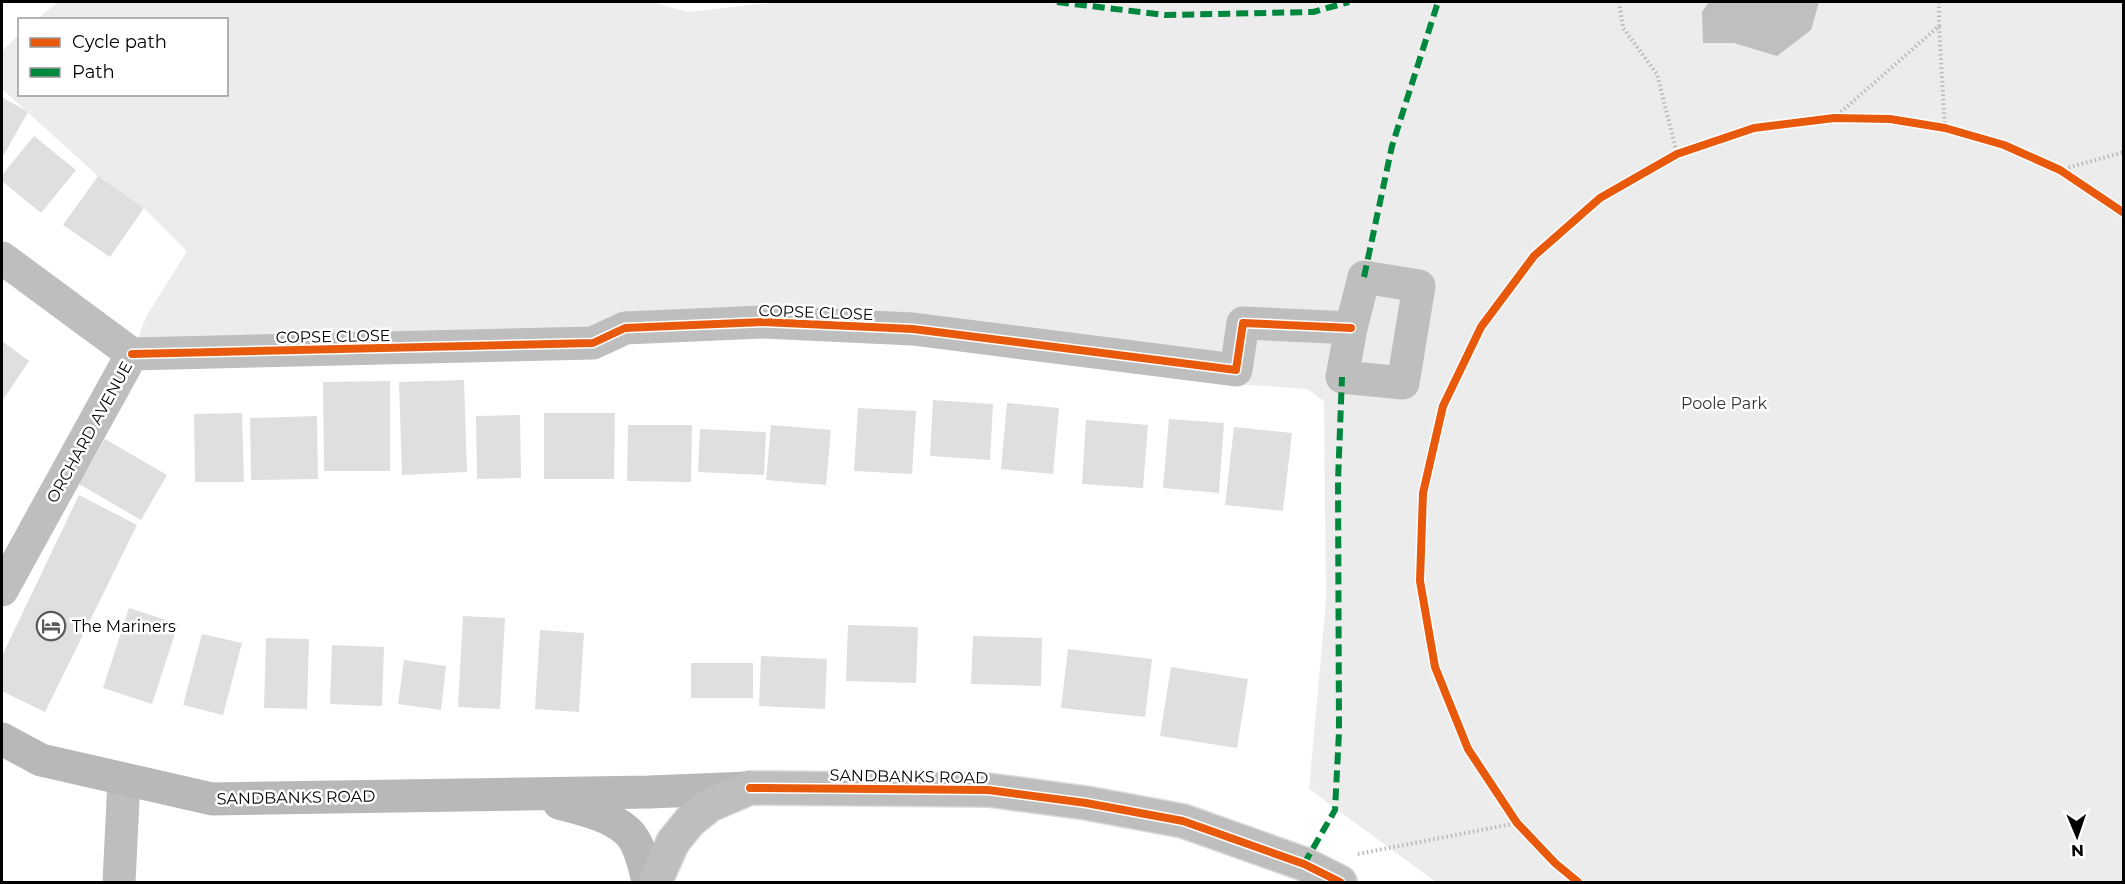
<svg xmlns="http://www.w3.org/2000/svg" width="2125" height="884" font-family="Montserrat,sans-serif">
	<rect width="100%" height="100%" fill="#fff"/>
	<!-- green -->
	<path fill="#ececec" d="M58,2H652L688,12L778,2H2123V882H1436L1309,789L1326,601L1324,401L1307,389L1234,384L913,329L132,354L146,317L187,251L144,208L98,176L2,89V51L19,35L20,94H226V20L37,19Z"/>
	<!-- water -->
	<path fill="#bfbfbf" d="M1709,2H1819L1811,30L1777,56L1734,43H1703L1702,12Z"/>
	<!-- building -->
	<path fill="#dfdfdf" d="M2,97L28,112L2,158Z
		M34,136L76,170L41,213L2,181V175Z
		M98,176L144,208L110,257L63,225Z
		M2,341L29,361L2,401Z
		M464,380L467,472L402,475L399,382Z
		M390,381V471H324L323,382Z
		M933,400L993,404L990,460L930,456Z
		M1007,403L1059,408L1053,474L1001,469Z
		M858,408L916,411L912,474L854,471Z
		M242,413L244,482H195L194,414Z
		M544,413H615L614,479H544Z
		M520,415L521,478L477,479L476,416Z
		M317,416L318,479L251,480L250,418Z
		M1169,419L1224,423L1219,493L1163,488Z
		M1086,420L1148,425L1143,488L1082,484Z
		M628,425H692L691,482L627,481Z
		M771,425L831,430L826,485L766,480Z
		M1234,427L1292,433L1283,511L1225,505Z
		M700,429L766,432L764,475L698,472Z
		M105,439L167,475L141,520L79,484Z
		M79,495L137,525L45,712L2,691V656Z
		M129,608L178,624L152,704L103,688Z
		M463,616L505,618L500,709L458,707Z
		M848,625L918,627L916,683L846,681Z
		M540,630L584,633L579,712L535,709Z
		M202,634L242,643L223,715L183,705Z
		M973,636L1042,638L1041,686L971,684Z
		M266,638L309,639L307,709L264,708Z
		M332,645L384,647L382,706L330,704Z
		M1068,649L1152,659L1145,717L1061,708Z
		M761,656L827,659L825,709L759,706Z
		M404,660L446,666L441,710L398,704Z
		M691,663H753V698H691Z
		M1171,667L1248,679L1237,748L1160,736Z"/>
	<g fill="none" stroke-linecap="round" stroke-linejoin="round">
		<!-- highway casing -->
		<g stroke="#dbdbdb" stroke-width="36">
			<path id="highway" d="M655,882L673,842L690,821L710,805L750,788L988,790L1086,803L1183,821L1304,864L1340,882"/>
		</g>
		<!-- path -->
		<path stroke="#b9b9b9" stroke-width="4" stroke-dasharray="1.5 3" stroke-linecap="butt" d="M1619,2L1623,28L1657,74L1677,154
			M1939,27L1945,128
			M1834,118L1939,26V2
			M2060,170L2124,152
			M1358,854L1517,823"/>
		<!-- street -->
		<path stroke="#bebebe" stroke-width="33" d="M2,258L132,354L2,590
			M1364,277L1419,286L1403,383L1342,377L1351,328Z
			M132,354L593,343L625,328L763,322L913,329L1236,370L1243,323L1351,328
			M119,882L124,780"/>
		<!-- secondary -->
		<path stroke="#b8b8b8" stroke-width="33" d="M2,739L41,760L212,799L649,792L749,788
			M559,803C581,809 610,815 627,831C639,841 645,868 648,882"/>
		<!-- highway -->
		<use href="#highway" stroke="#bebebe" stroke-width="33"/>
		<!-- quiet -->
		<path stroke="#00873e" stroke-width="6" stroke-dasharray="12 6" stroke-linecap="butt" d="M1057,2L1165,15L1313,12L1349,2
			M1364,277L1392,146L1438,2
			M1304,864L1335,810L1339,732L1338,481L1342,377"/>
		<!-- cycleway casing -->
		<g stroke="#fff" stroke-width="11">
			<path id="cycleway" d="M132,354L593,343L625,328L763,322L913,329L1236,370L1243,323L1351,328
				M750,788L988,790L1086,803L1183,821L1304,864L1340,882
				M1578,882L1555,863L1517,823L1468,749L1435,667L1420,581L1423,493L1443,406L1481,327L1534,256L1600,198L1677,154L1754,128L1834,118L1890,119L1945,128L2004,145L2060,170L2124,213"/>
		</g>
		<!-- cycleway -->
		<use href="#cycleway" stroke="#e8590c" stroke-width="8"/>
	</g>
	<!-- icons -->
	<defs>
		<g id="hotel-ring" transform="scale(1.5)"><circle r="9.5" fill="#fff" stroke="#595959" stroke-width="1.5"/><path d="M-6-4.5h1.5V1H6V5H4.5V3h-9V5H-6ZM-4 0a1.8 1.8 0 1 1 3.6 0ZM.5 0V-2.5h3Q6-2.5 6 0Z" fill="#595959"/></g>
	</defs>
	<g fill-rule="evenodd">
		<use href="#hotel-ring" x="51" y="626"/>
	</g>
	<g text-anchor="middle" stroke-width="5" stroke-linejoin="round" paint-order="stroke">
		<!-- street labels -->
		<g font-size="16" fill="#000" stroke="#fff">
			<text transform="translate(816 312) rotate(2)" y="6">COPSE CLOSE</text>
			<text transform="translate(333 336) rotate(-1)" y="6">COPSE CLOSE</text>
			<text transform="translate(89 432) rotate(-61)" y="6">ORCHARD AVENUE</text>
			<text transform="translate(909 776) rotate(1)" y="6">SANDBANKS ROAD</text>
			<text transform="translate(296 797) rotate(-1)" y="6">SANDBANKS ROAD</text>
		</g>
		<!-- park labels -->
		<g font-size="16" fill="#333" stroke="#fff">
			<text x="1724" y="409">Poole Park</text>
		</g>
		<!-- poi labels -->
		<g font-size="16" fill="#000" stroke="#fff" text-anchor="start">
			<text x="72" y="632">The Mariners</text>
		</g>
	</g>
	<!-- border -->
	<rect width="2125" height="884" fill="none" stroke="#000000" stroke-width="6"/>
	<!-- legend -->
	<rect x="18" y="18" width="210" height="78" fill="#ffffff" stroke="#999999" stroke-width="1.5"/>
	<rect x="30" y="38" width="30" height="9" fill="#e8590c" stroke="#999999" stroke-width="1.5"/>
	<text x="72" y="48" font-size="18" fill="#000000">Cycle path</text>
	<rect x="30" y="68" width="30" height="9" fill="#00873e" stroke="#999999" stroke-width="1.5"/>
	<text x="72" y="78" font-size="18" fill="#000000">Path</text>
	<!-- north arrow -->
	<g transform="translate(2077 836) rotate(178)" stroke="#ffffff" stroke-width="4.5" paint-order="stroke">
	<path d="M0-4.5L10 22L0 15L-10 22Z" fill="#000000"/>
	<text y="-9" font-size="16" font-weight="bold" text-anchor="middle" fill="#000000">N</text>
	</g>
</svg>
